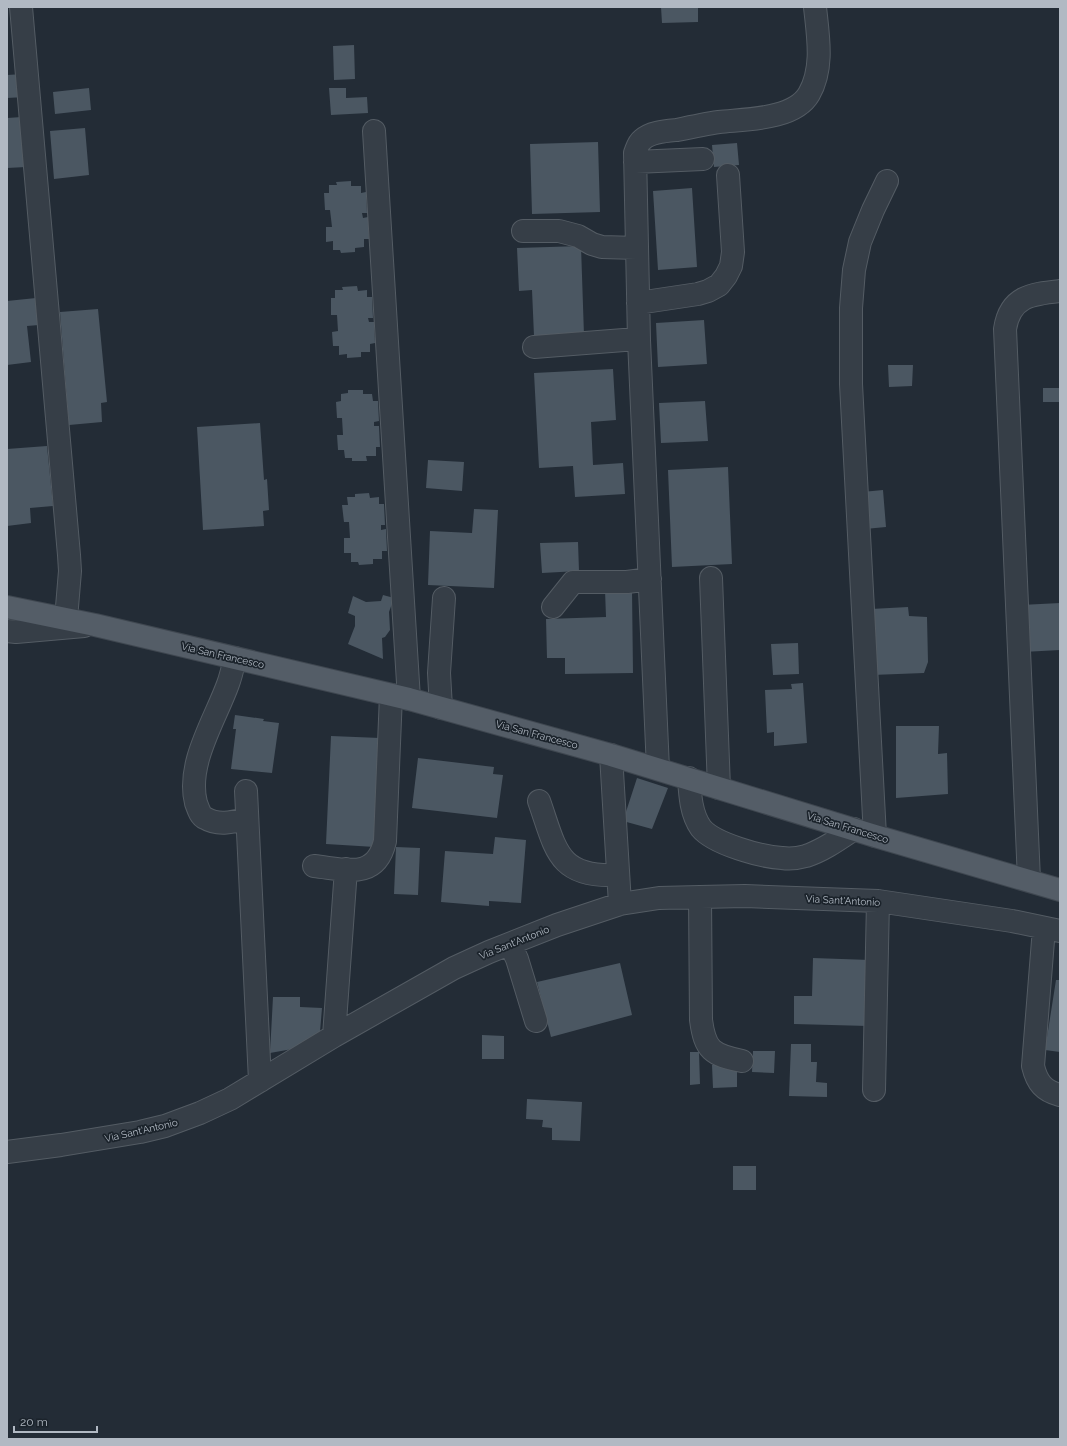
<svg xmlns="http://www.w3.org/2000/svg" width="1067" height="1446" font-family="Raleway,sans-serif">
	<rect width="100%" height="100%" fill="#232c36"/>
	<!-- building -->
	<path fill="#4b5762" d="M661,7H698V22L662,23Z
		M354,45L355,79L334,80L333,46Z
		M23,74L25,97L7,98V75Z
		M89,88L91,110L55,114L53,92Z
		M329,88H346V98L367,97L368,113L331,115Z
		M22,117L26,167L7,168V118Z
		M85,128L89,175L54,179L50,131Z
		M598,142L600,212L532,214L530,144Z
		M737,143L739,165L714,167L712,145Z
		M351,181V186H361V193L366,192L367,213H362L363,218L368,217L369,239H364V247L355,248V252L341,253L340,250H333V241L326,242V227H332L330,210H325L324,193H329V185H337L336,182Z
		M692,188L697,267L658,270L653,191Z
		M581,246L584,335L534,336L532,290L519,291L517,248Z
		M357,286L358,291L367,290V297H372L373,318H368L369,322H374L375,343L370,344V352H361V357L347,358V354L339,355V346H333L332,332L338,331L337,315H331V298H335V290H343L342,287Z
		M36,298L39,325L27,326L31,362L7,365V301Z
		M98,309L107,402L101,403L102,422L69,425L60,312Z
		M704,320L707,364L658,367L656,323Z
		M888,365H913L912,386L889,387Z
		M613,369L616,420L591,422L593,465L623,463L625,494L575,497L573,466L539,468L534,373Z
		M1043,388H1060V402H1043Z
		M348,390H363V394H372L373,401H378L379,421L374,422V426H379L380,447H376V456H366L367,461H352V458H345L344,450H338L337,435H343L342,418H337L336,402L341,401V394L348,393Z
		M705,401L708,441L661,443L659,403Z
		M260,423L264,480L267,479L269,510L263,511L264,526L203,530L197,427Z
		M47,446L53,506L30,508L31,523L7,526V449Z
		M428,460L464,462L462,491L426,488Z
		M728,467L732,564L672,567L668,470Z
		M883,490L886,527L865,529L862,492Z
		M369,493L370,498L379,497V504H384L385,525H381V530L386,529L387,551H382V559H373V564L359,565L358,562H351V553H344V538H350L349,522H344L342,505H348L347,497H355V494Z
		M474,509L498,510L494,588L428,585L430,531L472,533Z
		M578,542L579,571L542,573L540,543Z
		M605,590H632L633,673L565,674V658H547L546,619L606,617Z
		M383,595L394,598L389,612L390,630L385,637L382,638L383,659L348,644L355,626V616L348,613L353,596L366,602L381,601Z
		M1060,603V650L1023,652L1021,605Z
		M908,607L909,616L927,617L928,662L924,673L872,675L871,609Z
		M798,643L799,674L773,675L771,644Z
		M803,683L807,743L774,746V732L767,733L765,690L792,689L791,684Z
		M235,715L264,719L263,721L279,723L272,773L231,769L236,729H233Z
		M896,726H939L938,754L947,753L948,794L896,798Z
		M331,736L380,738L375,847L326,844Z
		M418,758L494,767L493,774L503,775L497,818L412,808Z
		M637,778L668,788L652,829L623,821Z
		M495,837L526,840L521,903L489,901V906L441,902L445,851L493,854Z
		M396,847L420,848L418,895L394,894Z
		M813,958L870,960L868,1026L794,1024V996H812Z
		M620,963L632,1015L551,1037L537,982Z
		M1056,980H1060V1052L1045,1050Z
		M273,997H300V1007L322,1008L320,1032L298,1048L270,1053Z
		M482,1035L504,1036V1059H482Z
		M791,1044H811V1062H817L816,1082L827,1083V1097L789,1096Z
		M753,1051H775L774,1073L752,1072Z
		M690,1052H699L700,1084L690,1085Z
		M737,1063V1087L713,1088L712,1065Z
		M527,1099L582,1102L580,1141L552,1140V1128L542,1127L543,1120L526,1119Z
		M733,1166H756V1190H733Z"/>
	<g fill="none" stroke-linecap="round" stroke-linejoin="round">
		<!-- minor casing -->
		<g stroke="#545c64" stroke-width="24">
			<path id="minor" d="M21,7L69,555L70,571L66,619
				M374,131L409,699
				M635,162L703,159
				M523,231H559L578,236L592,244L602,247L637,248
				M638,303L698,294L708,291L719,285L726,276L731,266L733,252L728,175
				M534,347L624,340H639
				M711,578L719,788
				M553,607L573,582H627L650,579
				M7,631L16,632L84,626
				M235,658C233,667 231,676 228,684C215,720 186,764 196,803C198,808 200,816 205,818C218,826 233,822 246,819
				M441,708L439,673L444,598
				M611,755L620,904
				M658,769L639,340L635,153C637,148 638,143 642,140C650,132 666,131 677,130C691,127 705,124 719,122C745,119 794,120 809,94C824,68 818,36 815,7
				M689,778C690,795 691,814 701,828C714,844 762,857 782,858C790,859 799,858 806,856C824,850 839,839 854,829
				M246,791L260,1081
				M539,801C556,849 557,878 617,875
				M875,836L851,384V308L854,270L860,242L873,210L887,181
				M314,866C344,869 376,881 385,841L391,695
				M1029,880L1005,329C1010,296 1032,294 1060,291
				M700,897L701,1020C705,1050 712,1055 742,1061
				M1044,928L1033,1066C1037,1083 1044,1091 1060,1095
				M510,944L517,959L536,1021
				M334,1036L346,869
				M874,1090L878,901
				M7,1152L61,1145L140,1132L165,1126L200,1113L230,1099L334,1036L454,968L489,952L557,925L620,904L659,898L700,897L745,896L878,901L1012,921L1060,931"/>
		</g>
		<!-- major casing -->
		<g stroke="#3f4750" stroke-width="24">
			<path id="major" d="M7,607L95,625L409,699L611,755L875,836L1060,890"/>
		</g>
		<!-- minor -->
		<use href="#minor" stroke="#363e47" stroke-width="22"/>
		<!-- major -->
		<use href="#major" stroke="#545d67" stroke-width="22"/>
	</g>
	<g text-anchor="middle" stroke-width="3.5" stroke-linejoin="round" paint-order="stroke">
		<!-- street labels -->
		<g font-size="10" fill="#b1b9c3" stroke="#1b232b">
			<text transform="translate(223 655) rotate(13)" y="4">Via San Francesco</text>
			<text transform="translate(537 734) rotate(15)" y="4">Via San Francesco</text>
			<text transform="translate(848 827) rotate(17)" y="4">Via San Francesco</text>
			<text transform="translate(843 900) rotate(3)" y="4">Via Sant'Antonio</text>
			<text transform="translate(514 942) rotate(-22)" y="4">Via Sant'Antonio</text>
			<text transform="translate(141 1130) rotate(-13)" y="4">Via Sant'Antonio</text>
		</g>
	</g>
	<!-- border -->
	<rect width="1067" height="1446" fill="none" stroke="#b1b9c3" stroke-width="16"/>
	<!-- scale -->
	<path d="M14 1426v6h83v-6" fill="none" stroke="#b1b9c3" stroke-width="2"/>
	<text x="20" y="1426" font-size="12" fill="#b1b9c3" stroke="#1b232b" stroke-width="3" paint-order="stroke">20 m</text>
</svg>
